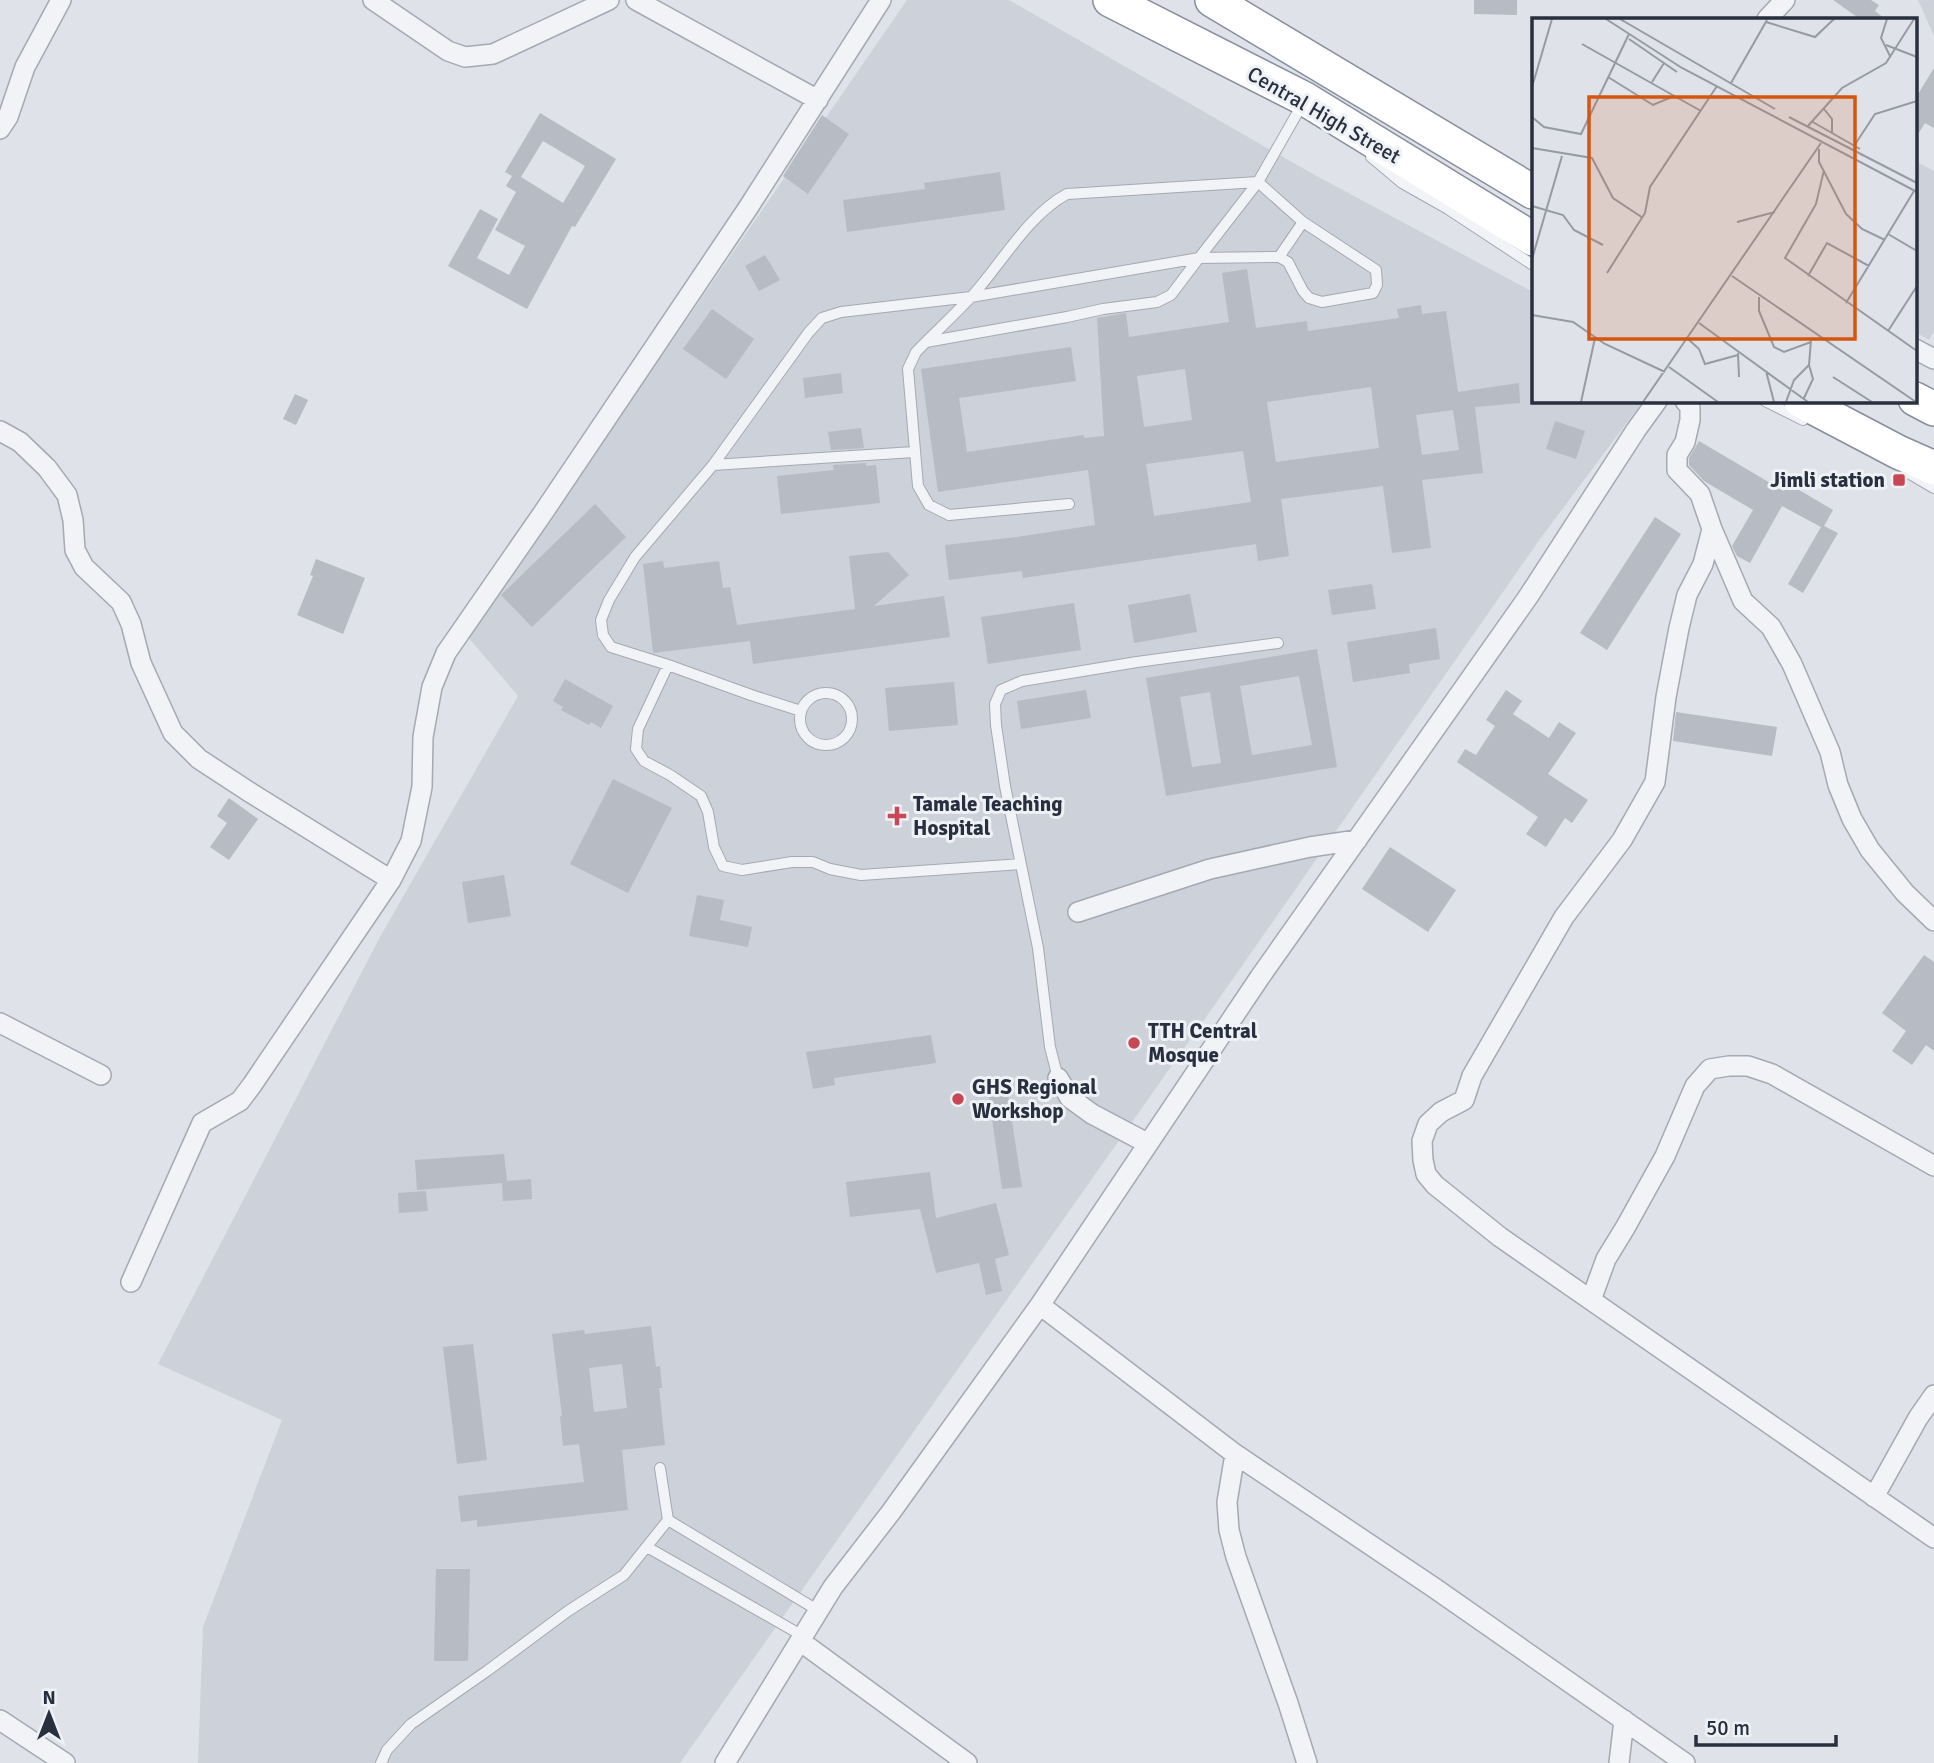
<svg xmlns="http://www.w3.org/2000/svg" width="1934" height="1763" font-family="Signika,sans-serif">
	<rect width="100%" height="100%" fill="#dfe2e8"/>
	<!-- built -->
	<path fill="#cdd1d9" d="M907,0H1009L1311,173L1533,292V401H1643L1540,539L1223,993L680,1763H198L203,1627L282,1420L158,1364L380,937L518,696L456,623L665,351Z
		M1918,0H1934V36Z
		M1915,161L1934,171V331L1929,340L1915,332Z"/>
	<!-- building -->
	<path fill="#b6bbc4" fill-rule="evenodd" d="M1474,0H1517V15L1474,14Z
		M1833,0H1871L1879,5L1875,11L1885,19H1860Z
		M1934,68V128L1925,123L1915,139V99Z
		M540,113L616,159L575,227L572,226L527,309L448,266L480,209L498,219L477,258L509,275L525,246L495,230L516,192L506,186L512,176L505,172ZM543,141L585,166L563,203L521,177Z
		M822,115L849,134L808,194L783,176Z
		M1000,172L1005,210L847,232L843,200L925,189L924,183Z
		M765,255L780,280L759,291L745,266Z
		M1247,269L1256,328L1307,321L1308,331L1399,318L1397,309L1421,305L1422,314L1446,311L1458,392L1519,383L1520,403L1475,407L1483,473L1422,480L1431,548L1392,553L1383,486L1281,499L1289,556L1258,561L1256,544L1023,578L1022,571L949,580L945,545L1017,537L1095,525L1088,470L938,492L921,369L1071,347L1076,381L959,398L967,452L1084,435V438L1104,436L1097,318L1126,313L1129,337L1229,322L1222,273ZM1185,369L1192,420L1144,427L1137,376ZM1371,387L1379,448L1276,462L1267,402ZM1453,410L1459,450L1422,455L1416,415ZM1243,451L1251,502L1154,516L1146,464Z
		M712,309L754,339L726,379L683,349Z
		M841,373L843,393L805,398L803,378Z
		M295,394L308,400L296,425L283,419Z
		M1555,421L1585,431L1576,459L1546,449Z
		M861,428L864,448L831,450L828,432Z
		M1699,441L1784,491L1789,484L1833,510L1824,526L1838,533L1803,593L1788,584L1821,527L1782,506L1750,563L1737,556L1732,546L1753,510L1704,481L1689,465V458Z
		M866,463V466L876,465L880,503L781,514L777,476L834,470L833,465Z
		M595,504L626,537L532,627L501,595Z
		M1655,517L1681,534L1607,650L1580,633Z
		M888,552L909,575L874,606L944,596L950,637L753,664L750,641L653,653L643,564L663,561L664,568L719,561L723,588L730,587L737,625L855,609L849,556Z
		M316,559L365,578L343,634L297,615L313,576L310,575Z
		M1372,584L1376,609L1332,615L1328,590Z
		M1190,594L1197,632L1134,643L1128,605Z
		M1074,603L1081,650L988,664L981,617Z
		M1436,628L1440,659L1409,664L1410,673L1353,682L1347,642Z
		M1317,649L1337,767L1166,796L1146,678ZM1299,676L1312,745L1252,755L1240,686ZM1210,692L1221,763L1192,767L1180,697Z
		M565,679L613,706L601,728L591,722L589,725L561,710L563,707L553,701Z
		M954,682L958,725L889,731L885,688Z
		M1086,690L1091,718L1021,729L1017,701Z
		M1506,690L1522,701L1513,714L1549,738L1559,722L1576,733L1548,774L1588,800L1572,823L1565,818L1546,847L1526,834L1538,817L1457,762L1465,749L1476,755L1495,726L1486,720Z
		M1676,712L1777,727L1772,756L1673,741Z
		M613,779L672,808L628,893L570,864Z
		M229,798L258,819L229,860L210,847L227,823L217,816Z
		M1390,847L1456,890L1428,932L1362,889Z
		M504,875L511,916L468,923L462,882Z
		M697,895L724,900L720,920L752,927L748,947L689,936Z
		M1924,955L1934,962V1051L1926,1045L1912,1065L1892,1051L1906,1031L1882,1013Z
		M931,1035L936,1063L834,1078L835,1085L813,1089L806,1052Z
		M1008,1094L1022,1187L1002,1189L989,1097Z
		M504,1154L507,1181L531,1179L532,1199L503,1201L502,1183L417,1190L415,1160Z
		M930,1172L936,1218L996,1203L1009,1255L995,1259L1002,1291L986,1295L979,1263L936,1273L920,1209L850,1217L846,1182Z
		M426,1191L428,1211L399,1213L398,1193Z
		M651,1326L656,1367L660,1366L662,1388H659L665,1445L622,1450L628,1510L477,1527V1520L461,1522L458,1496L584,1482L579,1444L563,1446L560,1416H562L552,1334L584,1330L585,1334ZM622,1364L627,1408L594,1412L589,1368Z
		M473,1344L487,1460L457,1464L443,1347Z
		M436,1569H470L468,1661H434Z"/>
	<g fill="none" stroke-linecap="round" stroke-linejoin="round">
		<!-- lane casing -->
		<g stroke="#a4a9b2" stroke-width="12">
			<path id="lane" d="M1371,157L1402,183L1448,209L1533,265
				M1279,257L1303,222
				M926,342C941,327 957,312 972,296C1001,264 1029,214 1067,194L1258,182L1303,222L1376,270L1377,285L1373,293L1322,302L1309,298L1303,291L1288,262L1279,257L1199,258L1171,295L1157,302L1103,309L1067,317L926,342L916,352L908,369L918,486L929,505L949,515L1069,504
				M1765,401L1803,420
				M713,465L914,452
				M1910,474L1934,488
				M668,665L638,729L636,749L644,761L670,775L701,796L708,812L714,847L723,866L742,870L792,862H813L830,869L861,875L1021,864
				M800 719a26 26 0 1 1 52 0a26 26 0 1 1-52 0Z
				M801,711L751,695L668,665L611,647L603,635L601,620L609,600L635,557L713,465L809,332L822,318L841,312L971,297L1199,258L1258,182L1303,103
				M1058,1078L1050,1047L1038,948L1005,786L996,725L995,704L1001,690L1022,681L1137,662L1278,643
				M668,1520L819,1611
				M647,1547L803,1636
				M381,1763L387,1750L411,1724L487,1671L568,1611L624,1575L668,1520L660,1468"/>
		</g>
		<!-- street casing -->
		<g stroke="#a4a9b2" stroke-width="22">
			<path id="street" d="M373,0L448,51L465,57L493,54L609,0
				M636,0L818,100
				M1767,19L1785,0
				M0,129L8,117L25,67L61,0
				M1915,349L1934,359
				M1685,401L1690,407V420L1685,442L1677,455V470L1700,494L1712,529L1743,601L1771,627L1792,664L1830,752L1838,785L1852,819L1870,850L1905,893L1934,921
				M0,431L20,442L47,468L67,495L73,520L75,550L84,567L121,602L131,624L141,663L173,733L199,759L251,793L391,880
				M1712,529L1703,564L1687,595L1679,628L1666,697L1655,782L1622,840L1564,917L1472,1076L1464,1100L1441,1112L1428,1124L1422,1141L1423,1160L1426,1174L1435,1185L1500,1237L1934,1538
				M1078,912L1210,869L1310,847L1357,840
				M0,1023L101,1075
				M1058,1078L1070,1098L1092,1114L1147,1143
				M131,1282L202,1123L240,1101L252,1085L391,880L411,841L422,787L423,737L432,687L446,653L545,510L748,208L881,0
				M1591,1300L1606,1259L1625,1228L1665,1156L1695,1086L1710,1069L1729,1066H1748L1772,1074L1934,1166
				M1040,1305L1235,1454L1433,1587L1685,1763
				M1235,1454L1227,1502L1229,1530L1236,1557L1288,1703L1307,1763
				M1874,1497L1918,1418L1934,1395
				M800,1641L967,1763
				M0,1720L65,1763
				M725,1763L833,1587L891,1512L1040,1305L1260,977L1528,597L1636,430L1657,401
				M1619,1763L1624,1720"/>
		</g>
		<!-- highway casing -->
		<g stroke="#878e9e" stroke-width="36">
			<path id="highway" d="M1110,0L1305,99L1533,239
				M1212,0L1533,192
				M1915,399L1934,409
				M1801,401L1898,452L1934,468"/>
		</g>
		<!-- lane -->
		<use href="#lane" stroke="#f1f3f6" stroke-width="10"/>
		<!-- street -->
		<use href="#street" stroke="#f1f3f6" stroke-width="19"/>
		<!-- highway -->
		<use href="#highway" stroke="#fff" stroke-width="33"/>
	</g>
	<!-- markers -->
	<g fill="#c94754" stroke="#eef1f5" stroke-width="2.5">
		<rect x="1892" y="473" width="14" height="14" rx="3.5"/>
		<path d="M893.5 805.5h7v7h7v7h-7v7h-7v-7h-7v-7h7z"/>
		<circle cx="1134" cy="1043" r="7"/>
		<circle cx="958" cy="1099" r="7"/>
	</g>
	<g text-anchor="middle" stroke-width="6" stroke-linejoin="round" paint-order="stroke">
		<!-- street labels -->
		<g font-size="21" fill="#282f3e" stroke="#eef1f5">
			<text transform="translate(1324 115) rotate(30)" y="7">Central High Street</text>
		</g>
		<!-- poi labels -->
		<g font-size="21" font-weight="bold" fill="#282f3e" stroke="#eef1f5" text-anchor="start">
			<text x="1885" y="487" text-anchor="end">Jimli station</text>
			<text x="913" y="811">Tamale Teaching<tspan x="913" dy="24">Hospital</tspan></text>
			<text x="1148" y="1038">TTH Central<tspan x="1148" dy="24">Mosque</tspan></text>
			<text x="972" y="1094">GHS Regional<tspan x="972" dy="24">Workshop</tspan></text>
		</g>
	</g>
	<!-- overview -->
	<g transform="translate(1532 18)">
		<rect width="385" height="385" fill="#dfe2e8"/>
		<path fill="none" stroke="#969aa4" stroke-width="2" d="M74,1L150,50L385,174M88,1L243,91M355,1L349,20L358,38M234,4L283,19L302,1M97,21L145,54M50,26L169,93M354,27L385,39M76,59L121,87L142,78M120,64L132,45M199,65L235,2M0,69L20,1M292,91L300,101V115M0,99L12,109L49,116L97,16M257,99L385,165M279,103L328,131M275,109L310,70L354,45L382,1M322,128L343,96L385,83M0,130L60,140L81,180L111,200M287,131V144L314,196L330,211L353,222M292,152L284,186L253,240L385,333M0,188L31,197L42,212L71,227M205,204L243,194M356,216L385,233M0,241L30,138M75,255L113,195L118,169L185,68M200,258L384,384M276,258L295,225L337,248M227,279V293L242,329L252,334L279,324M314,285L382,173M0,297L41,304L73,326L133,354M167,305L276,384M356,313L385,268M156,321L167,331L173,346L206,337M206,335L207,359M137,349L186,384M234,353L242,384M301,359L340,384M272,380L281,361L277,347L279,322M49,384L63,320M111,384L289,125M254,384L262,362L277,347"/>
		<path fill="#d55511" fill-opacity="0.15" stroke="#d55511" stroke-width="3.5" d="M57,79H323V321H57Z"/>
		<rect width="385" height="385" fill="none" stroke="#282f3e" stroke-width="3.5"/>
	</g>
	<!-- north arrow -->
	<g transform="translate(49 1714)" stroke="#eef1f5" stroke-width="5" paint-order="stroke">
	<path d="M0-5L12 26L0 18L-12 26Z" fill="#282f3e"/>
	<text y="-10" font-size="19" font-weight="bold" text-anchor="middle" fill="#282f3e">N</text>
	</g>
	<!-- scale -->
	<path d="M1696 1735v10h140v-10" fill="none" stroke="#282f3e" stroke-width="3.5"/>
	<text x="1706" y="1735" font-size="21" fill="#282f3e" stroke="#eef1f5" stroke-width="5" paint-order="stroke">50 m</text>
</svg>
